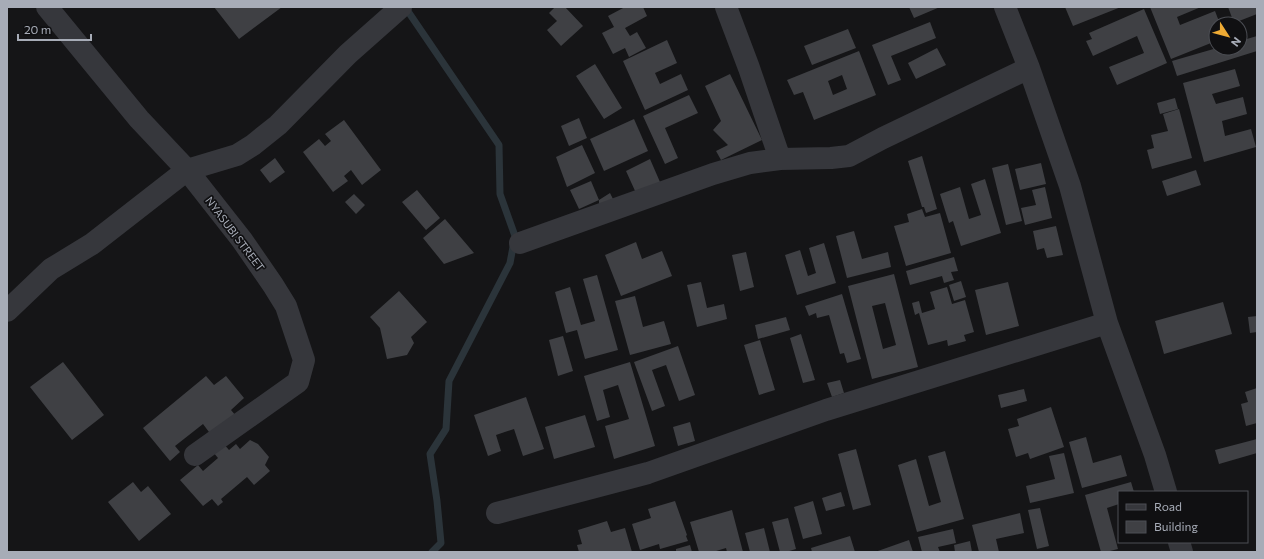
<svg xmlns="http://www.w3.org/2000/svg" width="1264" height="559" font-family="Commissioner,sans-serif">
	<rect width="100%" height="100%" fill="#151517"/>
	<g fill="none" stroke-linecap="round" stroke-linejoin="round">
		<!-- stream -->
		<path stroke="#2b343a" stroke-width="7" d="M405,7L499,145L500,194L515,236L510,263L449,381L446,429L430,454L437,501L441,543L432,552"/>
	</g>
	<!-- building -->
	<path fill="#3f4044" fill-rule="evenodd" d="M214,7H282L239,39Z
		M555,7H565L583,26L561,46L547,30L557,21L549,13Z
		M625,7H643L647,16L625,28L630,36L637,32L646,48L629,57L625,48L613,54L602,33L614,27L608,16Z
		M909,7H940L914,18Z
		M1065,7H1121L1073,26Z
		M1150,7H1201L1177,17L1180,25L1215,11L1220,24H1216V41L1171,59Z
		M1228,7H1257V14L1234,23Z
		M1144,9L1167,63L1117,85L1109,67L1144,53L1137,36L1093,56L1086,41L1092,39L1089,33Z
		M930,22L936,38L891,56L901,80L888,85L872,45Z
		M848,29L856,48L812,65L804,46Z
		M1257,36V51L1177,76L1172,61L1217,48H1240V41Z
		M667,40L677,63L655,73L660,84L681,74L688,90L645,110L623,61Z
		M937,48L946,65L916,79L908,63Z
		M859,51L876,95L814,120L803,92L794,95L787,80ZM842,75L847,89L833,95L828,81Z
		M595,64L622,108L604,119L576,76Z
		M1235,69L1240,86L1212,94L1216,104L1243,97L1247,114L1222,121L1225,136L1251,129L1256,147L1204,162L1183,83Z
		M730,74L762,140L721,160L716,151L728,145L713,130L721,121L705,86Z
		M689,95L698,113L665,128L678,158L665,164L643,116Z
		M1175,98L1178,109L1160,114L1157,103Z
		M1179,109L1192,158L1152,169L1147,150L1154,148L1151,135L1168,131L1163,114Z
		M579,118L587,138L569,146L561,126Z
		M634,119L648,151L604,171L590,139Z
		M344,120L381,170L362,185L351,170L344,176L348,181L333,192L303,152L319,139L325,146L331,141L325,134Z
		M582,145L595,173L567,187L556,157Z
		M922,156L937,209L926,213L924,207H922L908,161Z
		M275,158L285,172L270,183L260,170Z
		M650,159L660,182L636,193L626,171Z
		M1041,163L1046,184L1020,190L1015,169Z
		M1008,164L1022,221L1006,225L992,168Z
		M1196,170L1201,185L1167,196L1162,181Z
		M985,179L1001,233L961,246L953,221L949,223L940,194L960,187L969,219L981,215L971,184Z
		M591,181L599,200L579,209L570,190Z
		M1045,187L1052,218L1025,225L1021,208L1036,205L1032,190Z
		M417,190L440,218L426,230L402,202Z
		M610,193L613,199L599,205V200Z
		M354,194L365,205L356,214L345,202Z
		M922,209L925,217L940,213L951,253L906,266L894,226L909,222L907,214Z
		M445,219L474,253L444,264L423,238Z
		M1056,226L1063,255L1047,258L1044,248L1037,250L1033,231Z
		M854,231L862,259L888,252L891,267L847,278L836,236Z
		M636,242L642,259L662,251L672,276L621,296L605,255Z
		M824,243L836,283L797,295L785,255L800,250L808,276L816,273L809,248Z
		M746,252L754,287L740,291L732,255Z
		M954,257L958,271L951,272L954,280L944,283L942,276L910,285L906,271Z
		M894,274L918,367L872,379L848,286ZM885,303L896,345L883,349L872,306Z
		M597,275L618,350L585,359L577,330L566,333L555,292L570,287L581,325L595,321L583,279Z
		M961,281L966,297L954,301L949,285Z
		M701,282L707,308L724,304L727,319L697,327L687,285Z
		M1008,282L1019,326L986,335L975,290Z
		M947,287L952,304L965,300L974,332L964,335L966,341L948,346L947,340L928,345L919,313L915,315L912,303L919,301L922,313L935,309L930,292Z
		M399,291L427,322L411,337L414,343L407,355L387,359L380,328L370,317Z
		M842,294L861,359L847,363L844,353L840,354L829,315L817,318L816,313L809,316L805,306Z
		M635,296L643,327L664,321L671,344L630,355L615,301Z
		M1223,302L1232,334L1164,354L1155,321Z
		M1257,316V332L1250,333L1248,317Z
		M786,317L790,330L758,339L755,325Z
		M801,334L815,380L803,383L790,338Z
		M563,336L573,371L558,376L549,340Z
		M760,340L775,390L759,395L744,345Z
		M678,346L695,395L679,401L666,365L652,370L665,406L652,411L634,362Z
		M63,362L104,415L72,440L30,387Z
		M630,362L655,446L614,459L605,426L629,419L618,385L603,390L610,417L597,421L584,376Z
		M206,376L214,385L226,376L244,398L231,410L236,416L212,436L203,424L175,446L180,452L170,461L143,428Z
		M840,380L844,393L832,397L827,383Z
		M1257,388V423L1246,426L1241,404L1248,402L1245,392Z
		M1024,389L1027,401L1001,408L998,395Z
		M526,397L544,449L523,456L514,429L496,435L501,451L488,456L474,415Z
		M1051,407L1064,447L1030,459L1028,453L1016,457L1008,429L1019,426L1017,419Z
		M585,415L595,447L554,459L545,427Z
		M690,422L695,441L678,446L673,427Z
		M1086,437L1093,463L1121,455L1127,476L1082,488L1069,442Z
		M1257,439V453L1219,464L1215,450Z
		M250,440L258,444L269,457L265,465L270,471L254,485L247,477L221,499L223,502L218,506L212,499L203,506L180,480L198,465L203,471L218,458L213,452L223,443L229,450L236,444L240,449Z
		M856,449L871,505L853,510L838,454Z
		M945,451L964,519L917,532L898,465L916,459L929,506L941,502L928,456Z
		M1064,453L1074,493L1030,503L1026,486L1055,479L1049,456Z
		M133,482L141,492L148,486L171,514L139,541L108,502Z
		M1131,482L1134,492H1119V504L1107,508L1118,549L1106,552H1101L1085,495Z
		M841,492L845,506L826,511L822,498Z
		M675,501L687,535L686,536L688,541L660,549L659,544L640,550L632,524L651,518L648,509Z
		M813,501L822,534L803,539L794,507Z
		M1040,508L1049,546L1037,549L1028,510Z
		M732,510L743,552H727L726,548L713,552H699L690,522Z
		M1020,513L1024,533L996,539L999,552H979L972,525Z
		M788,518L796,549L786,552H780L772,522Z
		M607,521L611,532L625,528L632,552H579L577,545L582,544L578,530Z
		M764,528L770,552H750L745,533Z
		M953,529L956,543L938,547L940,552H922L918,537Z
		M850,536L855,552H812L811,548Z
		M909,540L913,552H875Z
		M970,541L972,552H955L954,545Z
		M690,545L692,552H676V549Z"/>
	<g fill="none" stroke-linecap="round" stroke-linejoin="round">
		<!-- street -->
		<path stroke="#36373c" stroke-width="22" d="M47,7L139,119L187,170L242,240L273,285L286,306L304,360L298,382L195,455
			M726,7L749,68L780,159
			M1005,7L1029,68L1070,186L1107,323L1155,455L1166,492
			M520,243L713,174L750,163L780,159L831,158L849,156L883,138L1029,68
			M7,311L51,269L92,244L187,170L237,155L253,145L278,125L348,54L401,7
			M497,513L648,473L826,410L1107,323
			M1179,542L1182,552"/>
	</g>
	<g text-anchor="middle" stroke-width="3.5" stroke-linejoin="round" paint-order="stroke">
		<!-- street labels -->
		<g font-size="11" fill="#a7acb7" stroke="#101012">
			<text transform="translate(235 234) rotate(53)" y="4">NYASUBI STREET</text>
		</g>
	</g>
	<!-- border -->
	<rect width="1264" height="559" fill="none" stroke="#a7acb7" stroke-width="16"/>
	<!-- legend -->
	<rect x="1118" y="491" width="130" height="52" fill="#101012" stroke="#4c4e54"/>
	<rect x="1126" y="504" width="20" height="6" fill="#36373c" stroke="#4c4e54"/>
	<text x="1154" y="511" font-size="12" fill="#a7acb7">Road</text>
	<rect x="1126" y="521" width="20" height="12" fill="#3f4044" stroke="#4c4e54"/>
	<text x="1154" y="531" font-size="12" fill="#a7acb7">Building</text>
	<!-- north arrow -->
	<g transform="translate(1228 36) rotate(126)"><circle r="19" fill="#101012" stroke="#4c4e54"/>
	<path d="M0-3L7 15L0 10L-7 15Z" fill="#efab34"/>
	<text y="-6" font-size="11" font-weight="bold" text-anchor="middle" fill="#a7acb7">N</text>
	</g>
	<!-- scale -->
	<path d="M18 34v6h73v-6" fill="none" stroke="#a7acb7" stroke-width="2"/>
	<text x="24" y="34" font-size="12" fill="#a7acb7" stroke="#101012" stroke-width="3" paint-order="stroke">20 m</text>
</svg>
